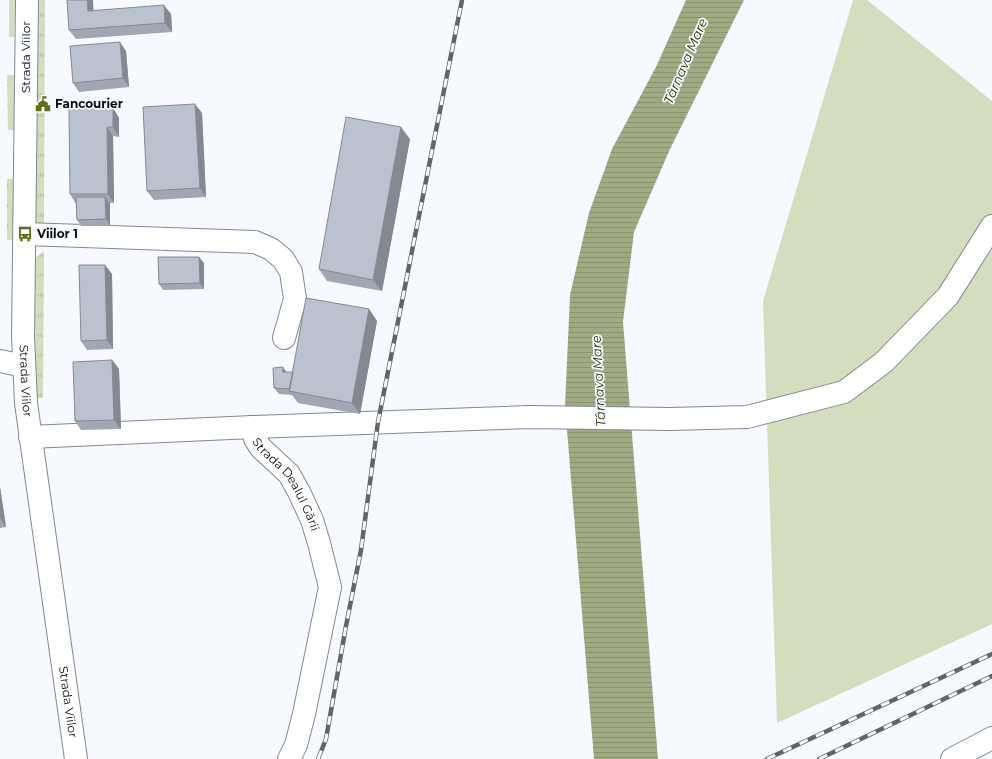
<svg xmlns="http://www.w3.org/2000/svg" width="992" height="759" font-family="Montserrat,sans-serif">
	<defs>
		<pattern id="grass-tufts" width="24" height="20" patternUnits="userSpaceOnUse"><rect width="24" height="20" fill="#d4ddbe"/><path d="M3 7l-1-3M5 7V3M7 7l1-3M15 17l-1-3M17 17v-4M19 17l1-3" fill="none" stroke="#b5bca2"/></pattern>
		<pattern id="water-rules" width="6" height="5" patternUnits="userSpaceOnUse"><rect width="6" height="5" fill="#a1ab83"/><path d="M0 2.5h6" fill="none" stroke="#899270"/></pattern>
	</defs>
	<rect width="100%" height="100%" fill="#f6f9fe"/>
	<!-- grass -->
	<path fill="url(#grass-tufts)" d="M9,0H15L14,37H9Z
		M36,0H45L44,224L36,227L34,219Z
		M7,75H14L15,130H8Z
		M7,179H14V240H7Z
		M44,251L43,398H36L34,259Z"/>
	<!-- garden -->
	<path fill="#d4ddbe" d="M853,0H867L992,101V624L777,723L763,301Z"/>
	<!-- water -->
	<path fill="url(#water-rules)" d="M686,0H744L670,149L634,232L623,322L658,759H594L565,406L570,295L589,213L612,149L656,67Z"/>
	<g fill="none" stroke-linecap="round" stroke-linejoin="round">
		<!-- minor casing -->
		<g stroke="#818894" stroke-width="24">
			<g id="minor">
				<path id="s1" d="M27,0L23,336L26,403L76,759"/>
				<path d="M25,234L255,242L271,249L283,259L291,272L295,299L284,338"/>
				<path d="M0,361L24,366"/>
				<path id="s2" d="M253,427L255,439L261,448L289,474L299,492L312,520L319,543L330,587L304,714L296,745L289,759"/>
				<path d="M30,437L253,427L529,417L670,419L747,417L844,392L884,362L948,296L992,226"/>
				<path d="M952,759L992,738"/>
			</g>
		</g>
		<!-- minor -->
		<use href="#minor" stroke="#fff" stroke-width="22"/>
		<!-- rail casing -->
		<g stroke="#616468" stroke-width="4.5">
			<path id="rail" d="M318,759L326,739L346,626L361,550L378,422L462,0
				M767,759L992,654
				M819,759L992,676"/>
		</g>
		<!-- rail -->
		<use href="#rail" stroke="#f6f9fe" stroke-width="3" stroke-dasharray="9" stroke-linecap="butt"/>
	</g>
	<!-- wall -->
	<path fill="#a1a7b2" d="M94,10L171,14L172,32L76,39L69,30Z
		M126,51L129,87L79,92L73,83Z
		M113,108L119,118V137L113,136L114,203H110V226H81L77,220L76,204L70,194Z
		M202,113L206,197L154,200L147,191Z
		M410,139L382,291L327,281L319,269Z
		M204,263V289L163,290L159,284Z
		M105,265L112,274L113,349L87,350L81,341Z
		M369,309L377,321L360,414L298,403L292,395L279,394L274,388L287,372H293Z
		M112,360L119,369L121,429L81,430L75,421Z
		M0,487L6,527L0,528Z"/>
	<!-- shaded-wall -->
	<path fill="#838891" d="M87,0H93L94,20L88,11Z
		M164,5L171,14L172,32L165,23Z
		M120,42L126,51L129,87L123,78Z
		M195,104L202,113L206,197L200,188Z
		M113,108L119,118V137L113,127Z
		M107,127L113,136L114,203L108,194Z
		M401,127L410,139L382,291L373,280Z
		M105,197L110,203V226L106,219Z
		M199,257L204,263V289L200,283Z
		M105,265L112,274L113,349L107,340Z
		M369,309L377,321L360,414L352,403Z
		M112,360L119,369L121,429L114,420Z
		M283,367L287,373L283,372Z
		M0,487L6,527L0,518Z"/>
	<!-- building -->
	<path fill="#bbc2cf" stroke="#838891" d="M67,0H87L88,11L164,5L165,23L69,30Z
		M120,42L123,78L73,83L70,46Z
		M195,104L200,188L147,191L143,107Z
		M113,108V127H107L108,194H70L69,109Z
		M346,117L401,127L373,280L319,269Z
		M76,197H105L106,219L77,220Z
		M158,257H199L200,283L159,284Z
		M79,265H105L107,340L81,341Z
		M306,298L369,309L352,403L289,391Z
		M112,360L114,420L75,421L73,362Z
		M283,367V372H293L290,389L274,388L273,368Z"/>
	<!-- icons -->
	<defs>
		<g id="civic-bare" transform="scale(1.2)"><path d="M-.6-6.5H3V-4.5H.6V-3L4-1V1h2V6H-6V1h2V-1L-.6-3ZM-1.2 2.5V6h2.4V2.5Z" fill="#5e6e1a" stroke="#f6f9fe" stroke-width="2.5" paint-order="stroke"/></g>
		<g id="bus-bare" transform="scale(1.2)"><path d="M-5-6H5V4H4V6H2V4H-2V6H-4V4H-5ZM-3.5-4V0h7V-4ZM-3.5 1.2v1.5H-2V1.2ZM2 1.2v1.5H3.5V1.2Z" fill="#5e6e1a" stroke="#f6f9fe" stroke-width="2.5" paint-order="stroke"/></g>
	</defs>
	<g fill-rule="evenodd">
		<use href="#civic-bare" x="43" y="104"/>
		<use href="#bus-bare" x="25" y="234"/>
	</g>
	<g text-anchor="middle" stroke-width="3.5" stroke-linejoin="round" paint-order="stroke">
		<!-- street labels -->
		<g font-size="12" fill="#090b0f" stroke="#f6f9fe">
			<text transform="translate(26 57) rotate(-90)" y="4">Strada Viilor</text>
			<text dy="4" stroke="none"><textPath href="#s1" startOffset="381">Strada Viilor</textPath></text>
			<text dy="4" stroke="none"><textPath href="#s2" startOffset="68">Strada Dealul Gării</textPath></text>
			<text dy="4" stroke="none"><textPath href="#s1" startOffset="705">Strada Viilor</textPath></text>
		</g>
		<!-- poi labels -->
		<g font-size="12" font-weight="bold" fill="#090b0f" stroke="#f6f9fe" text-anchor="start">
			<text x="55" y="108">Fancourier</text>
			<text x="37" y="238">Viilor 1</text>
		</g>
		<!-- water labels -->
		<g font-size="13" font-style="italic" fill="#2b3403" stroke="#f6f9fe">
			<text transform="translate(685 61) rotate(-67)" y="5">Târnava Mare</text>
			<text transform="translate(598 381) rotate(-93)" y="5">Târnava Mare</text>
		</g>
	</g>
</svg>
